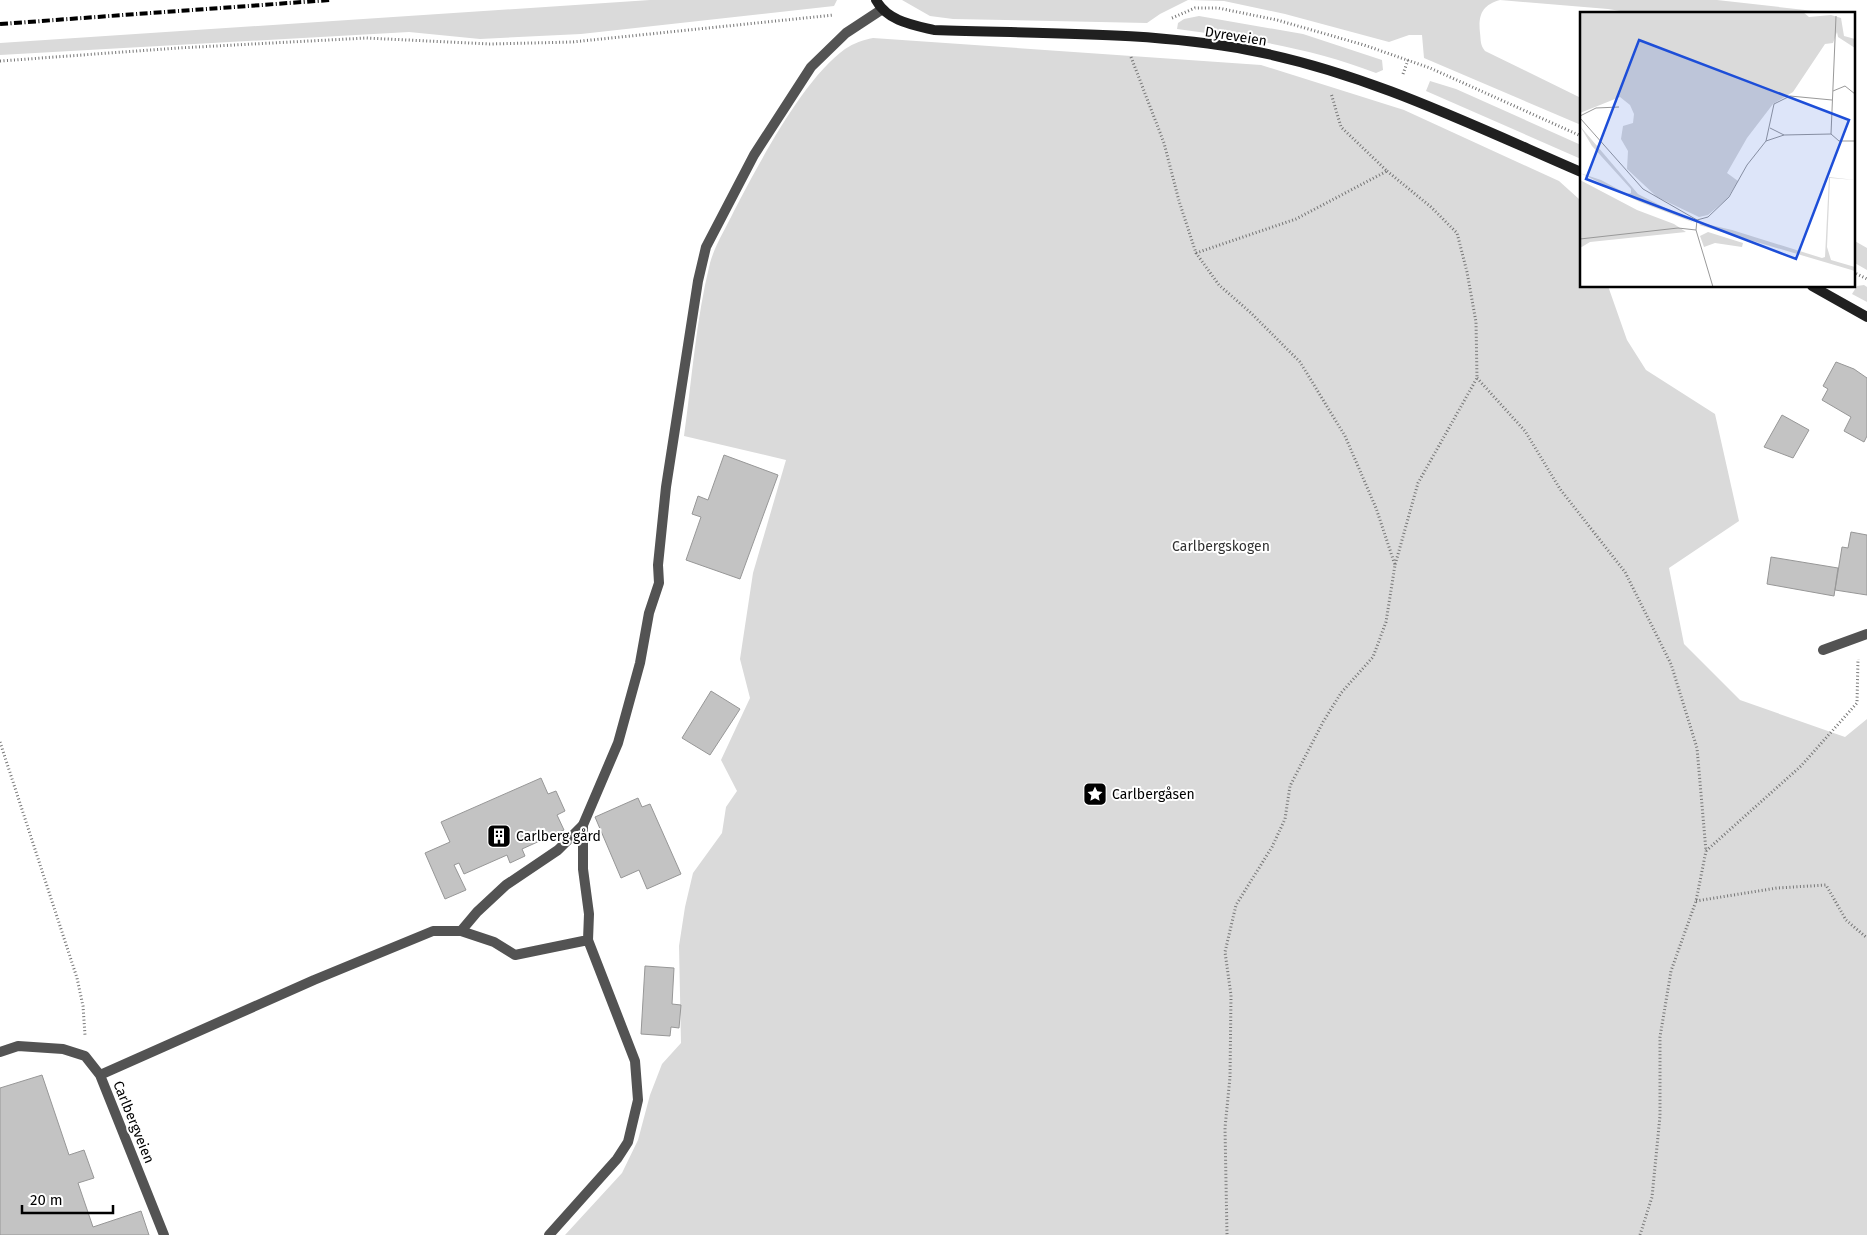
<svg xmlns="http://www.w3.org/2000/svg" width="1867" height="1235" font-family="'Fira Sans',sans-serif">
	<rect width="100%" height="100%" fill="#fff"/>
	<!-- green -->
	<path fill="#dadada" d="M650,0H837L834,6L581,34L480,39L409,32L0,55V43Z
		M902,0H1717L1841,14H1639L1608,9L1500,0C1482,5 1478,15 1480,33C1481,41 1480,45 1485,51L1581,98V125L1424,58L1422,35H1409L1389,42L1285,14L1224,1L1188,0L1160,14L1147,23L953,19L930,16Z
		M1199,16L1303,34L1382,60L1383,70L1376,73C1311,48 1245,38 1177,29L1178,23L1184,19Z
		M873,38L1261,65L1404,110L1559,181L1579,199L1581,286H1608L1627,340L1646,370L1715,414L1739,521L1669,568L1684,644L1740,700L1845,737L1867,719V1235H565L622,1173L638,1140L650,1095L662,1064L681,1043L679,946L685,907L693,873L722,833L726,807L737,791L721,760L750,698L740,659L753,573L786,460L684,436C692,379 696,319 710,263C715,245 726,228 734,211C758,165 803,79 845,49C854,43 863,40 873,38Z
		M1430,81L1456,89L1581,145V159L1426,91Z
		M1853,240L1867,248V270L1853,262Z
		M1864,285L1867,287V302L1852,294L1857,286Z"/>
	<!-- building -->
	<path fill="#c3c3c3" stroke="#979797" d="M1836,362L1854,369L1867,378V436L1864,442L1844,431L1851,417L1822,400L1828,389L1823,386Z
		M1782,415L1809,430L1793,458L1764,447Z
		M724,455L778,475L740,579L686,560L701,517L692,514L698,496L708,500Z
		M1851,532L1867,535V595L1835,590L1842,547L1848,548Z
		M1771,557L1838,568L1834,596L1767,584Z
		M711,691L740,709L710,755L682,738Z
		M541,778L548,794L556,791L565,811L557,815L564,830L522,849L525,856L510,863L507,855L464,874L459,863L454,865L466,890L445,899L425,853L450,842L441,822Z
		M638,798L642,807L650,804L681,874L647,889L639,870L621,878L595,817Z
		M645,966L674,968L672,1004L681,1005L679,1028L671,1027L670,1036L641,1034Z
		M42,1075L69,1155L84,1150L94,1178L78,1183L93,1227L141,1211L149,1235H0V1088Z"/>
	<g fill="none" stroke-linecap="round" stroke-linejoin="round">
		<!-- path -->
		<path stroke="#757575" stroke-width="3" stroke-dasharray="1 2.5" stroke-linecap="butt" d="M1172,18L1195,8H1218L1277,20L1364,45L1430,68L1581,136
			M1131,57L1164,143L1179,201L1196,253L1219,285L1251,313L1300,362L1345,436L1376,508L1395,565L1386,622L1373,657L1341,693L1323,722L1290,786L1285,819L1272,847L1236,905L1225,952L1231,995L1230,1077L1225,1128L1227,1235
			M0,61L178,48L366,38L490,44L572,42L834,15
			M1403,74L1408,60
			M1387,171L1431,207L1457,233L1467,272L1476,322L1477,378L1418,483L1395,565
			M1196,253L1296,219L1387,171L1341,127L1331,93
			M1853,272L1867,279
			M1477,378L1525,431L1560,489L1625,572L1671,664L1697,748L1706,851L1801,766L1857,703L1858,659
			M0,742L77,978L83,1006L85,1035
			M1696,901L1777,888L1826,885L1846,920L1867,938
			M1640,1235L1652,1197L1660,1116V1037L1671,971L1696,901L1706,851"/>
		<!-- lane -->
		<path stroke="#535353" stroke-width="10" d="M1823,650L1867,634
			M461,931L494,942L515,955L588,940
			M549,1235L617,1159L628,1142L638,1100L635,1061L588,940L589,914L583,869V825"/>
		<!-- street -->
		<path stroke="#535353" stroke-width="10" d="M0,1052L18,1046L63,1049L85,1056L100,1075L164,1235
			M100,1075L314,980L433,931H461L477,912L506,885L558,850L583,825L618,743L640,663L649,613L659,583L658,565L666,487L698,281L706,247L754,155L811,67L846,33L881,10"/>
		<!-- secondary -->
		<path stroke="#202020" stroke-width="10" d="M876,0C887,21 913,25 934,30C1036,34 1148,31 1248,50C1365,72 1472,125 1581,172
			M1812,286L1867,317"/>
		<!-- rail -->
		<path stroke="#000" stroke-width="4" stroke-dasharray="8 2.5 1 2.5" stroke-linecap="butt" d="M0,24L330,0"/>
	</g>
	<!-- icons -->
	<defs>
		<g id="sight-square" transform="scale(1.25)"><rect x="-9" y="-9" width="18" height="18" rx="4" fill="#000" stroke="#fff"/><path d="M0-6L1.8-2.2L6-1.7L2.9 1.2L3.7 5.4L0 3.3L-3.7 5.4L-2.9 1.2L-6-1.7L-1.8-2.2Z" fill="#fff"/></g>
		<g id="building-square" transform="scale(1.25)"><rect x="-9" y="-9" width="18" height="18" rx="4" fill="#000" stroke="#fff"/><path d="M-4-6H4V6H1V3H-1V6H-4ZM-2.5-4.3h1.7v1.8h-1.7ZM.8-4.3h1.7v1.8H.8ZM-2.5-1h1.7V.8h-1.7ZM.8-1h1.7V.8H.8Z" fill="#fff"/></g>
	</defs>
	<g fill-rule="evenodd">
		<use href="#sight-square" x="1095" y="794"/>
		<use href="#building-square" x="499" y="836"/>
	</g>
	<g text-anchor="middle" stroke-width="4" stroke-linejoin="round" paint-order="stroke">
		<!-- street labels -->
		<g font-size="14" fill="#000" stroke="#fff">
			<text transform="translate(1236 36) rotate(9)" y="5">Dyreveien</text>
			<text transform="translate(134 1122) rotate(68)" y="5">Carlbergveien</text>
		</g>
		<!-- park labels -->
		<g font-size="14" fill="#313131" stroke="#fff">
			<text x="1221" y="551">Carlbergskogen</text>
		</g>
		<!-- poi labels -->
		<g font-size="14" fill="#000" stroke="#fff" text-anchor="start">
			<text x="1112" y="799">Carlbergåsen</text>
			<text x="516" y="841">Carlberg gård</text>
		</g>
	</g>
	<!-- overview -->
	<g transform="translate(1580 12)">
		<rect width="275" height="275" fill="#fff"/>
		<path d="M0,0H223L229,5L251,3L261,6L264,24L275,27V36L258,25L257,20L253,31L245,32L213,80L193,92L167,126L147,161L158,169L147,187L128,203L119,205L77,185L47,157L48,139L41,127L43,114L53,111L54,102L50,93L40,85L0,101ZM0,114L58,182L115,211L60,190L0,161L21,168L47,182L51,181V177L12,134ZM249,165L275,168L250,166L247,235L251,248L275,255V259L119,213L122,211L152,218L242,246L245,245ZM0,168L57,198L94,212L106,220L10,230L0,236ZM128,220L163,231L162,235L135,231L124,235L120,224Z" fill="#dadada"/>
		<path fill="none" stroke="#999" stroke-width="1" d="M253,79L265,74L275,82M0,104L16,96L39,95M0,106L63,177L117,208L116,218L133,275M190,116L204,123M251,122L256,4M251,122L259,129H275M186,129L204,123L251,122M275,140V158M117,208L128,205L149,185L167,153L186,129L194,92L210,84L252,88M0,227L98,216L116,218"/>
		<path fill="#1d4ed8" fill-opacity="0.15" stroke="#1d4ed8" stroke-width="2.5" d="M59,28L269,108L216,247L6,167Z"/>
		<rect width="275" height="275" fill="none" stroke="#000" stroke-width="2.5"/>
	</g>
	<!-- scale -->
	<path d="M22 1205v8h91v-8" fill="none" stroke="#000000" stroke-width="2.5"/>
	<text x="30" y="1205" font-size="15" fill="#000000" stroke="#ffffff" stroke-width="4" paint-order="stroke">20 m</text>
</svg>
